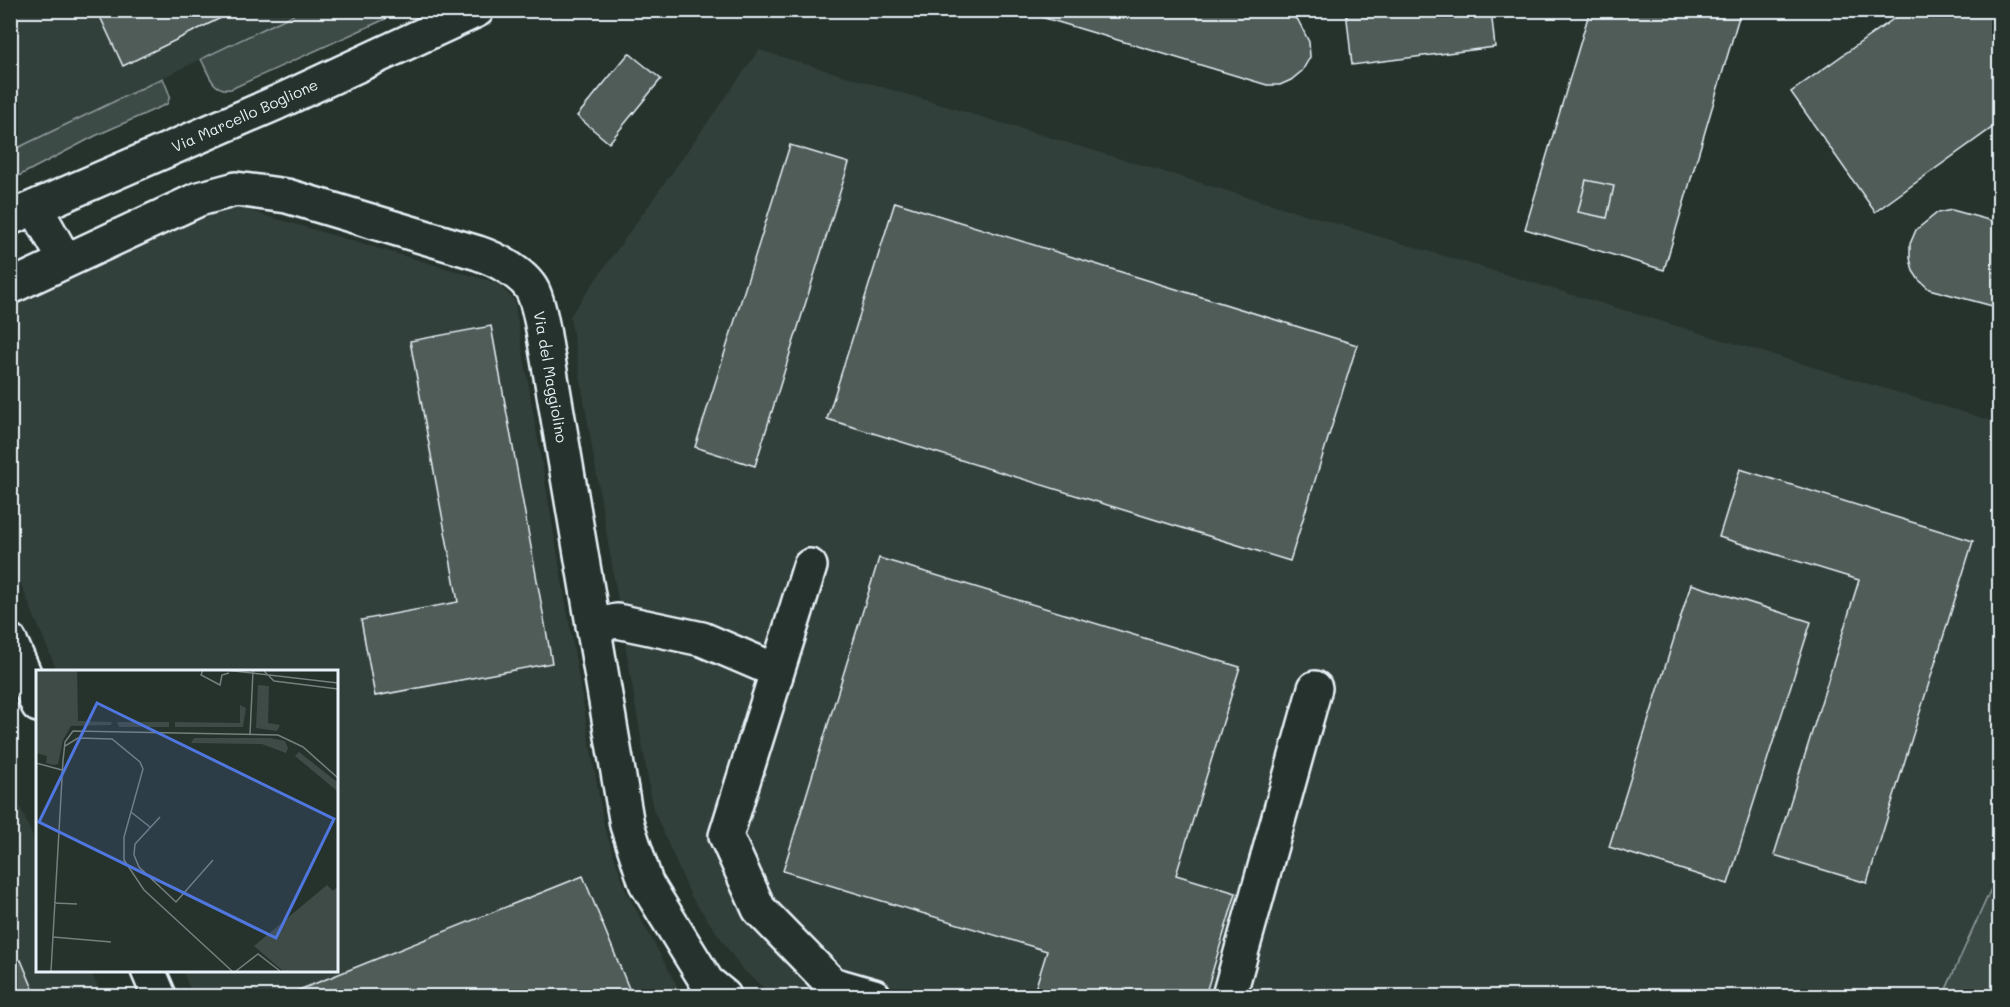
<svg xmlns="http://www.w3.org/2000/svg" width="2010" height="1007" font-family="Mali,sans-serif">
	<rect width="100%" height="100%" fill="#26332d"/>
	<filter id="ink" filterUnits="userSpaceOnUse"><feTurbulence type="fractalNoise" baseFrequency=".0167" numOctaves="2"/><feDisplacementMap in="SourceGraphic" scale="12" xChannelSelector="R" yChannelSelector="G"/><feConvolveMatrix kernelMatrix="1 2 1 2 8 2 1 2 1" color-interpolation-filters="sRGB"/></filter>
	<g filter="url(#ink)">
		<!-- built -->
		<path fill="#333f3a" d="M11,11H301L11,151Z
			M759,50L1999,423V871L1943,996H773L742,969L691,896L653,809L570,316Z
			M229,205L497,283L514,300L604,826L626,891L678,988L688,996H193L182,970H336V671H57L11,560L10,305Z
			M10,792H14L37,847L38,970H90L102,996H11Z"/>
		<!-- green -->
		<path fill="#3e4b47" stroke="#939ea0" stroke-width="1.5" d="M301,11H403L231,89C212,92 209,74 201,59Z
			M163,78L170,96L167,104L95,136L11,180V151Z
			M1999,871V996H1943Z"/>
		<!-- building -->
		<path fill="#505c59" stroke="#e8f1f8" stroke-width="1.5" d="M97,10H237L123,66Z
			M1018,10H1276L1288,14L1298,20L1309,42L1310,57L1302,71L1291,80L1280,85H1267Z
			M1346,10H1491L1495,47L1352,65Z
			M1590,10H1741L1664,270L1525,229Z
			M1906,10H2000V122L1875,212L1791,92Z
			M629,53L661,79L609,143L577,116Z
			M790,145L849,163L755,466L695,447Z
			M1586,180L1614,186L1607,218L1578,212Z
			M895,202L1357,345L1290,561L827,419Z
			M1952,210L2000,223V308L1929,289L1919,280L1913,271L1910,258V244L1916,230L1937,213Z
			M491,326L552,663L375,696L361,620L458,602L410,341Z
			M1740,469L1973,541L1867,883L1774,855L1859,580L1719,537Z
			M879,558L1240,667L1176,875L1236,893L1205,996H1033L1047,951L783,871Z
			M1691,584L1811,622L1728,884L1609,847Z
			M583,876L632,996H284Z
			M21,960L36,996H10V965Z"/>
		<g fill="none" stroke-linecap="round" stroke-linejoin="round">
			<!-- minor casing -->
			<g stroke="#e8f1f8" stroke-width="38">
				<path id="minor" d="M35,207L65,260
					M10,218L276,103L477,10
					M10,287L199,199L236,189L287,196L478,253C496,259 527,275 534,294C542,314 544,338 548,359L627,825L646,883L707,982L724,996
					M810,566L726,836L759,909L832,984L874,996
					M593,626L617,621L702,639L777,671
					M10,641L38,705
					M148,970L159,996
					M1229,996L1315,688"/>
			</g>
			<!-- minor -->
			<use href="#minor" stroke="#26332d" stroke-width="33"/>
		</g>
	</g>
	<g text-anchor="middle" stroke-width="4.5" stroke-linejoin="round" paint-order="stroke">
		<!-- street labels -->
		<g font-size="15" fill="#e8f1f8" stroke="#26332d">
			<text transform="translate(245 116) rotate(-24)" y="5">Via Marcello Boglione</text>
			<text transform="translate(550 377) rotate(80)" y="5">Via del Maggiolino</text>
		</g>
	</g>
	<!-- overview -->
	<g transform="translate(36 670)">
		<rect width="302" height="302" fill="#26332d"/>
		<path d="M0,0H41L42,51L76,52L75,55L35,56L27,70L22,94L18,95L10,93L11,86L0,83ZM222,15L233,16L232,53L244,55L241,61L220,58ZM204,35L210,38L207,57H139V52L204,53ZM81,52H133V57H83ZM158,68H234L249,71L252,78L250,83L226,74L155,73ZM263,82L301,112V121L259,86ZM291,215L297,221L301,217V301H247L218,276Z" fill="#3e4b47"/>
		<path fill="none" stroke="#747f7e" stroke-width="1.5" d="M167,0L165,5L184,15L186,5L193,3M189,0L302,13M228,1L238,11L302,19M214,64L217,1M29,76L42,68L76,69L104,92L107,99L88,167V190L108,220L196,301M0,93L26,100M95,142L114,157M124,147L99,174L98,185L103,197L140,232L177,190M18,233L41,234M17,267L75,272M15,301L27,91L29,72L37,61L242,65L267,77L302,108M200,301L222,284L244,301"/>
		<path fill="#5077e0" fill-opacity="0.15" stroke="#5077e0" stroke-width="3" d="M61,33L298,149L240,268L3,152Z"/>
		<rect width="302" height="302" fill="none" stroke="#e8f1f8" stroke-width="3"/>
	</g>
	<!-- margin -->
	<rect width="2010" height="1007" fill="none" stroke="#26332d" stroke-width="36"/>
	<rect x="18" y="18" width="1974" height="971" fill="none" stroke="#e8f1f8" stroke-width="2" filter="url(#ink)"/>
</svg>
